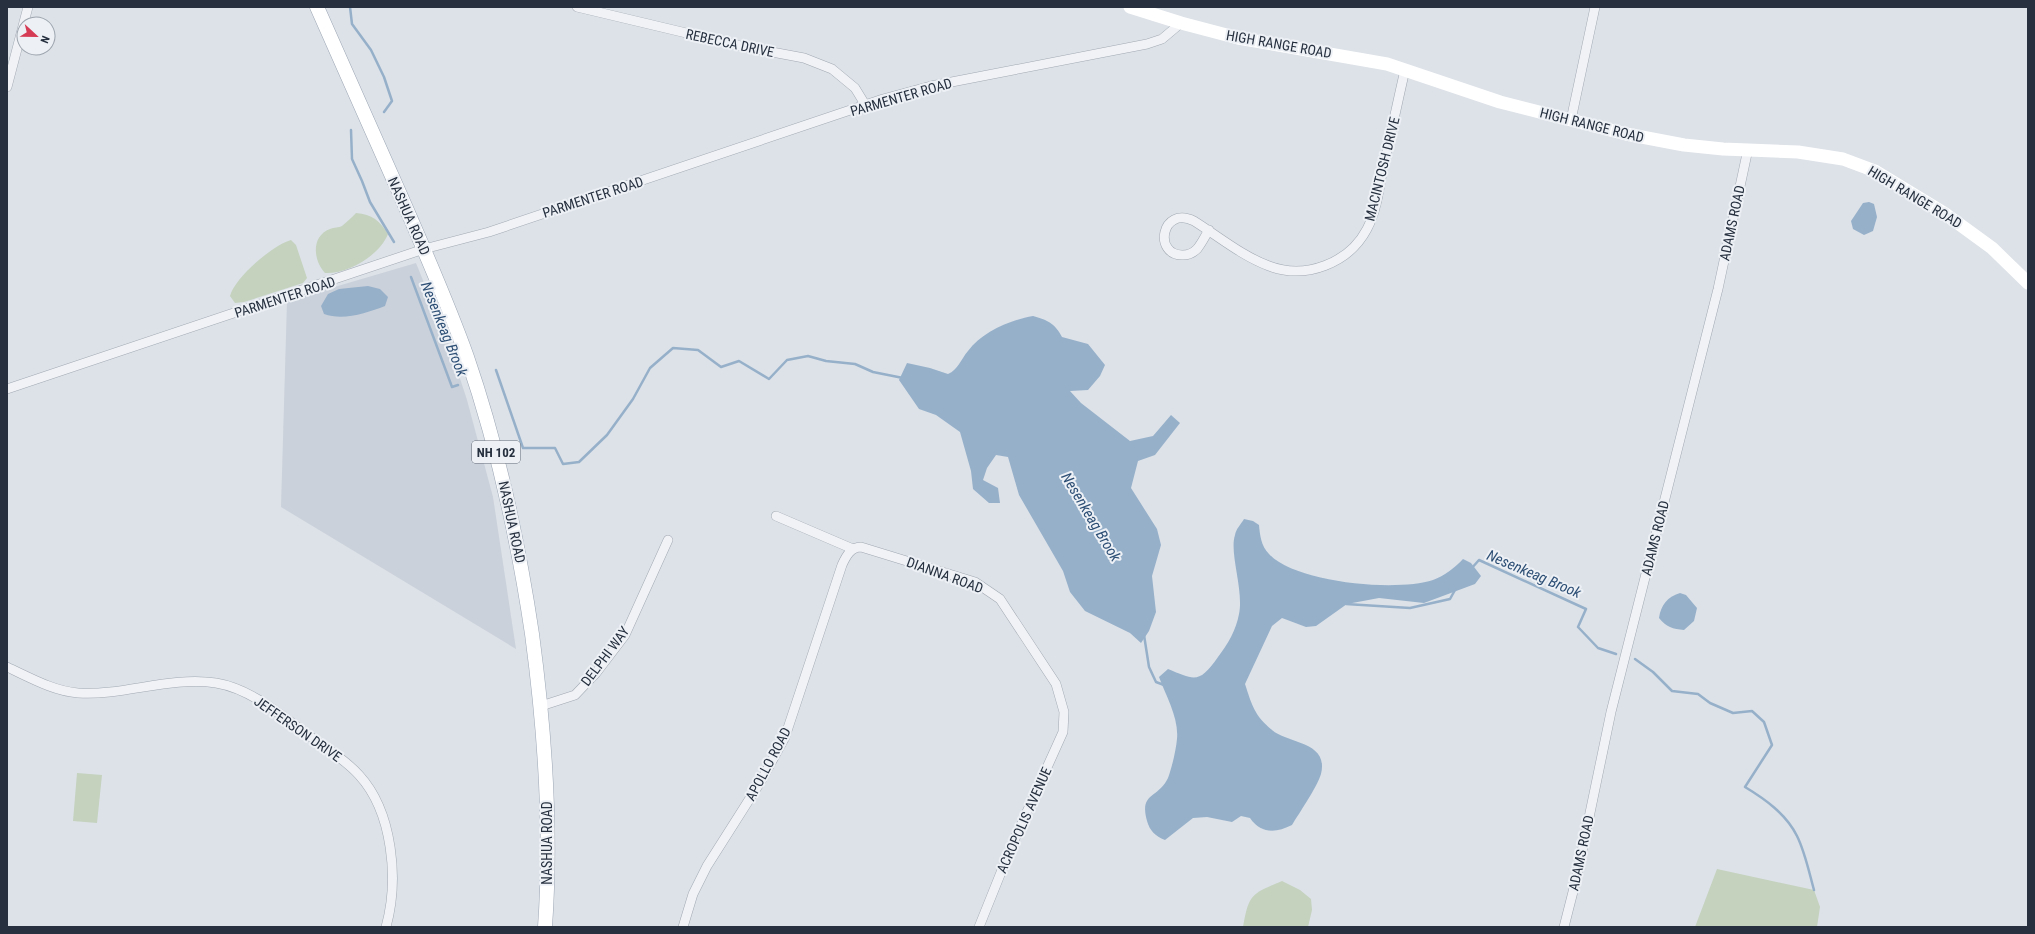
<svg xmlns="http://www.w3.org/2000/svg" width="2035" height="934" font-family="'Roboto Condensed',sans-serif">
	<rect width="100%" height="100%" fill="#dde2e8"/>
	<!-- built -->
	<path fill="#cbd1da" d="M416,263L449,345L467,400L493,497L516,649L281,507L287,301Z"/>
	<!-- green -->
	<path fill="#c4d2be" d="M356,213C372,214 380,221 388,234C379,256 348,274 325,273C313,260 311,236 330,229C334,227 339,228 342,226C347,222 352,217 356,213Z
		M291,240L296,245L307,278L303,283L244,302L235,303L230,296C235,277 273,245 291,240Z
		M77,773L102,775L97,823L73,821Z
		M1717,869L1814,890L1820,907L1817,927H1695Z
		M1282,881L1300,890L1311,899L1312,910L1308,927H1243C1249,894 1251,894 1282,881Z"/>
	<!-- water -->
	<path fill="#96b0ca" d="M1869,202L1874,204L1877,217L1873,231L1864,235L1853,229L1851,221L1863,203Z
		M368,286L380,289L388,297L385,306C367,313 343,321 324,314L321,306L328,294L339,289Z
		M1033,316C1047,320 1055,323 1062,337L1088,344L1105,365L1100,376L1088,390L1070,391L1081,403L1130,441L1153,436L1171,415L1180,423L1155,455L1138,461L1131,488L1157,529L1161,545L1152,576L1156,612L1149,631L1141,643L1130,633L1085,611L1070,592L1063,571L1019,495L1008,457L996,455L987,468L983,480L998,488L1000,503H989L973,489L971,471L960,432L936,415L919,409L899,380L907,363L930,368L948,374C958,370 961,359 968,351C982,332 1010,320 1033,316Z
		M1244,519L1253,521L1259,525C1260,535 1261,546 1269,554C1296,583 1396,592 1433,580C1444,576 1456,567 1463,559L1471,563L1481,576L1475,584L1424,603L1379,598L1347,604L1316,626L1306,627L1282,618L1272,626L1245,684C1252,705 1254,715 1272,730C1288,744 1329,741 1321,774C1317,787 1300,812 1292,825C1276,833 1261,834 1250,818L1241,816L1232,822L1207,817L1193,818L1165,840C1155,836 1150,831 1147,821C1139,792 1158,799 1168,778C1172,767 1176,750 1177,739C1179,718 1166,696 1159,677L1168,669C1195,680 1199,684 1218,657C1228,644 1236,630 1239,614C1244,590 1229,553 1235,535C1236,529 1241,524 1244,519Z
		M1680,593L1686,595L1697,608L1694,621L1684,630C1673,629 1666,627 1659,618C1661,605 1667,597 1680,593Z"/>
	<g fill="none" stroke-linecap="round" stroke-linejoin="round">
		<!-- stream -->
		<path stroke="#96b0ca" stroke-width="2.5" d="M350,7L352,24L371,50L384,77L392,101L384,112
			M351,130L352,159L362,181L370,202L394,242
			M411,277L452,387L458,385
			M496,370L523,448H555L563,464L579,462L607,435L633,399L650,368L673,348L698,350L721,367L739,361L769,379L787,360L808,356L826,361L855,364L873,372L903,378
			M1471,569L1479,560L1586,609L1578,627L1598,648L1616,654
			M1346,604L1410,608L1450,599L1455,590
			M1144,635L1149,667L1156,682L1164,685
			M1635,659L1653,672L1672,691L1698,694L1710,703L1733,713L1752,711L1764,722L1772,745L1745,787C1765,799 1786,814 1797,836C1805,852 1809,872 1814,890"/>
		<!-- street casing -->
		<g stroke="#a2a9b2" stroke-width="10">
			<path id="street" d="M577,7L745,47L804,58L832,69L855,88L866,106
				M7,87L28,7
				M1571,120L1595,7
				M1209,230C1205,236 1202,243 1197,249C1194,252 1189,255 1183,255C1153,256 1161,205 1194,221C1218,236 1242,256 1269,266C1306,280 1349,263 1367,229C1376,212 1379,191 1382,173C1390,139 1397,104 1405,70
				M7,389L424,249L489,232L883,99L931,86L1147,44L1162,39L1181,23
				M776,516L853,549
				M7,667C29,677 53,691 78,693C124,696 170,676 216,683C247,688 275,710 300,729C319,744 343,757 359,775C393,812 399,880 386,927
				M541,706L575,695L596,673L625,635L668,540
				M683,927L693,894L707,866L761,781L785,737L842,565C846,556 851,547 861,547L975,582L1000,599L1056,684L1064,712L1063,732L1012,845L979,927
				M1564,927L1576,880L1611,712L1718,289L1748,149"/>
		</g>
		<!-- primary casing -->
		<g stroke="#9ca6b4" stroke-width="15">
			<path id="primary" d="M317,7C345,69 372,131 399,192C423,247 447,301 467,357C498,447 518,540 532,634C545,731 552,829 545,927"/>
		</g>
		<!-- street -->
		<use href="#street" stroke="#f0f2f6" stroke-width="9"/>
		<!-- secondary -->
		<path stroke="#fff" stroke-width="13" d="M1130,7L1181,23L1238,38L1387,64L1500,102L1626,134L1684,145L1723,149L1798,152L1843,159L1875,171L1944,213L1992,248L2028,283"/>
		<!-- primary -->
		<use href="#primary" stroke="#fff" stroke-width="14"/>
	</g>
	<g text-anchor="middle" stroke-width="4" stroke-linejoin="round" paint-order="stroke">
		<!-- shield labels -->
		<rect fill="#edf1f6" stroke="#626a76" stroke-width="1" x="472" y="441" width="48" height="22" rx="3"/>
		<g font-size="13" font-weight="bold" fill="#26303f">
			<text x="496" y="457">NH 102</text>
		</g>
		<!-- street labels -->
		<g font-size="14" fill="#26303f" stroke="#edf1f6">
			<text transform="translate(730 43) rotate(12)" y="5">REBECCA DRIVE</text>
			<text transform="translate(1279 44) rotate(10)" y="5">HIGH RANGE ROAD</text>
			<text transform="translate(901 97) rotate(-16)" y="5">PARMENTER ROAD</text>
			<text transform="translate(1592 125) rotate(14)" y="5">HIGH RANGE ROAD</text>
			<text transform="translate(1382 169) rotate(-76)" y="5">MACINTOSH DRIVE</text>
			<text transform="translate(593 197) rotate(-18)" y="5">PARMENTER ROAD</text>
			<text transform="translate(1915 197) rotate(31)" y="5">HIGH RANGE ROAD</text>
			<text transform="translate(409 216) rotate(66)" y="5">NASHUA ROAD</text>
			<text transform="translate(1732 223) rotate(-78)" y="5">ADAMS ROAD</text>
			<text transform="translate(285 297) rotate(-18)" y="5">PARMENTER ROAD</text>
			<text transform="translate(512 522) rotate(78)" y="5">NASHUA ROAD</text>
			<text transform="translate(1655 538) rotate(-76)" y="5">ADAMS ROAD</text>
			<text transform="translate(945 575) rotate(20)" y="5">DIANNA ROAD</text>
			<text transform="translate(605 656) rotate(-53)" y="5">DELPHI WAY</text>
			<text transform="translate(298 729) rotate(35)" y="5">JEFFERSON DRIVE</text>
			<text transform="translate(768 764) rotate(-62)" y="5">APOLLO ROAD</text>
			<text transform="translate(1024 820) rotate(-66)" y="5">ACROPOLIS AVENUE</text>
			<text transform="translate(547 843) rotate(-90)" y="5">NASHUA ROAD</text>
			<text transform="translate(1581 853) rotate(-78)" y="5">ADAMS ROAD</text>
		</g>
		<!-- water labels -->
		<g font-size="15" font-style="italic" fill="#2e4f75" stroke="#edf1f6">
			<text transform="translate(444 329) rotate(68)" y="5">Nesenkeag Brook</text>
			<text transform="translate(1091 517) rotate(59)" y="5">Nesenkeag Brook</text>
			<text transform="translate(1534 574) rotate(23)" y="5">Nesenkeag Brook</text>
		</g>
	</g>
	<!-- border -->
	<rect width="2035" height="934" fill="none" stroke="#26303f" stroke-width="16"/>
	<!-- north arrow -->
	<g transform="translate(36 36) rotate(112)"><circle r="19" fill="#edf1f6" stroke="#9da4ad"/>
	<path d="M0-3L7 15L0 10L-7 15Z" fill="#d53b54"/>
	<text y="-6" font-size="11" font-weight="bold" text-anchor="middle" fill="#26303f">N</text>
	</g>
</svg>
